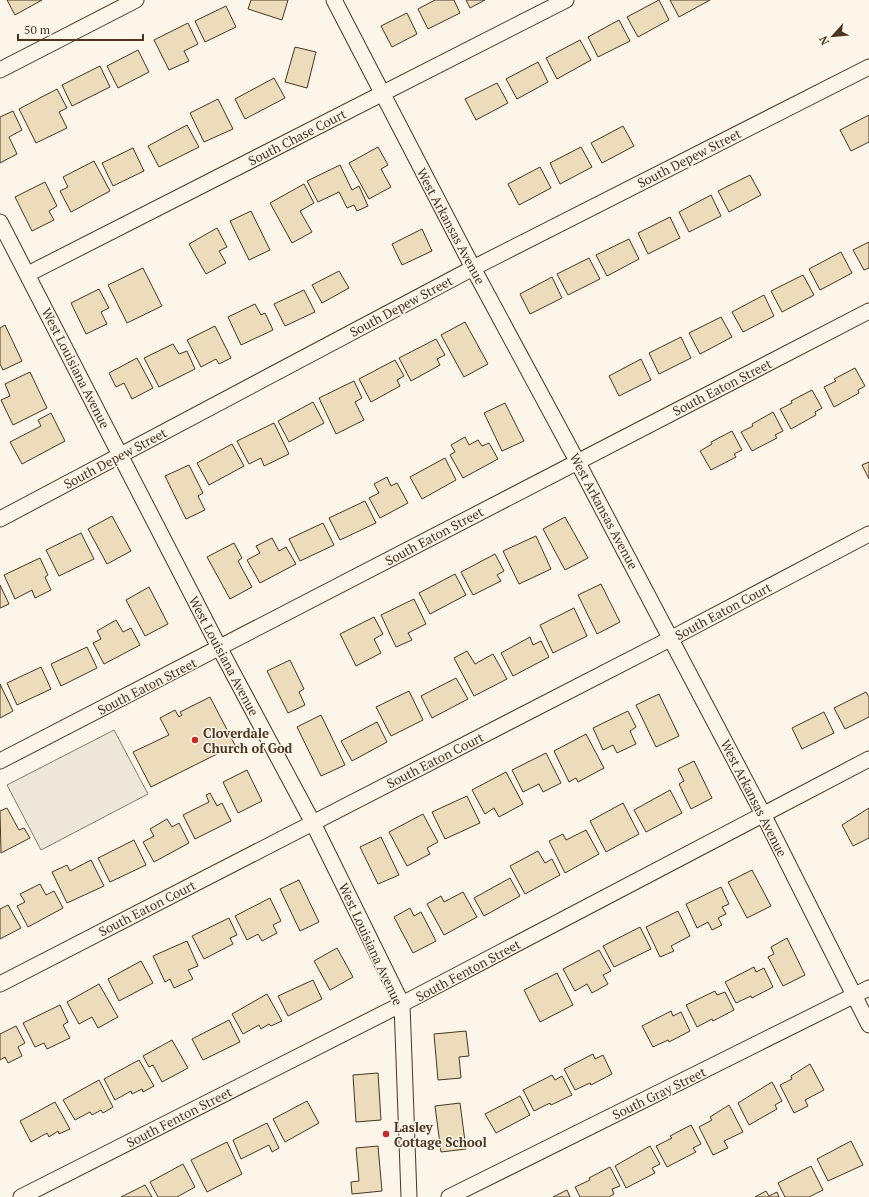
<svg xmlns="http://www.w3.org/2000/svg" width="869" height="1197" font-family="'PT Serif',serif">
	<rect width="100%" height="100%" fill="#fbf6e9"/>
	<!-- parking -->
	<path fill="#ede7d9" stroke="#887966" d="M114,730L148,794L41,850L7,785Z"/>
	<!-- building -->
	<path fill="#ecdcbc" stroke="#4a3520" d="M7,0H42L15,15Z
		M251,0H288L282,20L248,9Z
		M435,0H454L460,13L428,29L418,9Z
		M466,0H485L470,8Z
		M659,0L669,20L638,37L627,17Z
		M670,0H710L679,17Z
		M226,6L236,27L205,42L195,21Z
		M407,13L417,34L392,47L381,26Z
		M619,20L630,41L598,57L588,37Z
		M188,23L198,44L184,51L189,61L169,70L154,40Z
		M580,40L591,60L557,79L546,58Z
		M295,47L316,52L307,88L285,82Z
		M138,50L149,72L118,88L107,66Z
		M538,62L548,82L517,99L506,79Z
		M100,66L110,87L72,106L62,85Z
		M274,78L285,98L245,119L235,99Z
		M497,83L508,103L476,120L465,99Z
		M57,89L67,108L59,112L67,128L36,143L19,109Z
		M218,99L233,129L204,142L190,113Z
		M13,111L22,130L9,137L17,154L0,163V117Z
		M869,115V142L851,151L840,130Z
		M187,125L199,147L159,167L148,146Z
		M623,126L634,146L602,163L591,143Z
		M378,147L388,165L381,169L391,187L369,199L349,163Z
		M581,147L592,167L560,184L550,163Z
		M133,148L144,171L113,186L102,163Z
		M94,161L110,191L71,212L60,191L68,187L63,177Z
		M340,165L352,190L359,186L368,206L357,211L354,205L347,208L339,192L318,202L307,181Z
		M540,167L551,188L519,205L508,184Z
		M750,175L761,195L729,212L718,191Z
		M45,182L57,206L49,211L54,220L32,231L15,197Z
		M304,184L314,203L300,211L312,232L292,243L270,203Z
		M711,195L721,216L689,232L679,212Z
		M251,211L270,250L249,260L230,221Z
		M670,217L680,238L648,254L638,233Z
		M217,228L227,247L219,251L226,263L206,274L189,244Z
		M422,229L432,251L402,265L392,244Z
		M629,239L639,259L607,276L596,255Z
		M869,242V268L864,270L853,250Z
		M841,252L852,273L820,290L809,269Z
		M589,258L600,279L568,295L557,274Z
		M143,268L162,306L127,323L108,285Z
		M339,271L349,288L322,303L312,285Z
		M803,275L814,295L782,312L771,291Z
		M552,277L562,298L530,314L520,294Z
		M99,289L109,308L101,312L107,324L86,334L71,303Z
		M304,290L315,312L285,326L274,304Z
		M764,295L774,316L743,332L732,312Z
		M255,304L261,315L265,313L273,330L241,345L228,317Z
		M721,317L732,337L700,354L689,333Z
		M465,322L488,364L464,377L441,335Z
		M5,325L22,361L3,370L0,364V328Z
		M215,326L231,358L219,364L216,359L201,367L187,340Z
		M681,337L691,358L659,374L649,353Z
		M436,339L445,355L437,359L440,365L411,381L399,358Z
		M173,344L179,354L187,351L195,369L159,387L144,358Z
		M137,358L153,388L132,399L124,383L116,387L109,373Z
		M641,359L651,380L619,396L609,376Z
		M395,360L404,376L397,380L400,386L371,402L359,379Z
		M855,368L865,386L858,390L859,393L834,407L824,387L836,381L834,379Z
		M30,372L47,408L13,425L1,400L10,396L5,384Z
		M354,381L362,398L355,402L364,420L336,434L319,398Z
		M812,390L822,408L815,412L816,415L791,429L780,409L792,403L791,401Z
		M313,402L324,423L289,442L278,421Z
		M505,403L524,441L502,451L484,413Z
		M773,412L783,431L775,435L777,438L752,451L741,432L753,426L752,424Z
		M51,413L65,441L22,464L10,442L41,426L38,420Z
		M274,423L289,454L264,466L261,458L249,464L237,441Z
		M732,431L742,450L734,454L736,457L711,470L700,451L712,444L711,442Z
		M465,437L469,445L478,440L482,446L489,443L498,459L463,478L450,455L455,452L451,445Z
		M232,444L244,466L209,485L197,463Z
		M445,458L456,480L422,499L410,477Z
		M869,462V479L862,465Z
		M189,465L203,493L198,496L205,510L186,519L165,476Z
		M387,477L391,486L397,483L408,503L380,518L369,498L379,493L374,484Z
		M365,501L376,523L340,540L329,518Z
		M112,516L131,551L107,564L88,529Z
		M565,517L588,558L565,570L543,529Z
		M323,523L334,545L300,561L289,539Z
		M81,533L94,559L59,576L46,550Z
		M536,536L551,569L519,584L503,551Z
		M272,538L279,551L286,547L296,564L260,583L247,560L260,553L256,546Z
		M234,543L242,558L238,561L252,587L230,599L207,557Z
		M495,554L504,571L497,575L501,581L473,595L461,572Z
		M40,558L48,575L45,577L51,590L35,598L32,590L15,599L4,575Z
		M455,574L466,595L430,614L419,593Z
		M601,584L620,622L597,634L578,595Z
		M0,585L9,604L0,608Z
		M149,587L168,624L145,636L126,600Z
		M414,599L426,624L408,633L412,640L396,647L381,615Z
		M574,608L587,636L553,653L540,625Z
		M374,617L383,634L374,639L381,653L356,666L340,634Z
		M116,620L123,632L131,628L140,645L104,664L93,643L101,639L97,631Z
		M530,637L533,645L541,641L549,657L513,676L501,653Z
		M87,647L97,668L61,686L51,664Z
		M467,651L475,664L493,654L507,679L474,696L454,658Z
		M290,660L304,689L299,692L305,705L288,713L267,671Z
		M41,667L51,689L17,705L7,683Z
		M456,678L468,699L432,718L421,696Z
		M0,684L13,711L0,718Z
		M409,691L423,720L391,736L376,707Z
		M866,692L869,697V717L845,729L834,708Z
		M659,694L679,736L656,747L636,705Z
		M210,697L235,745L151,787L133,752L169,735L160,718L175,710L179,717L182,715L180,712Z
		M628,711L636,727L630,731L636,744L617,753L613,745L603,750L593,728Z
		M824,712L834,733L802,749L792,728Z
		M321,715L345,765L321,776L297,727Z
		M377,722L387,742L352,761L341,741Z
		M586,734L604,768L578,782L576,778L569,782L554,751Z
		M546,753L561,783L543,792L539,784L523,792L512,770Z
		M694,761L712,798L691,809L679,784L684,781L678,769Z
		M247,770L262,801L238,813L223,782Z
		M506,772L523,804L499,817L494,808L485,814L472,790Z
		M670,790L682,813L646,832L634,810Z
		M210,793L217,806L222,803L231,821L195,839L183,815L209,802L206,795Z
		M467,796L480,823L445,839L432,812Z
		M623,803L639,834L606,852L590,821Z
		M7,808L19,830L24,828L30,838L1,853L0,811Z
		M869,808V838L853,846L842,825Z
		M423,814L438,842L427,848L430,854L407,866L389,832Z
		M167,819L172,827L179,823L189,843L154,862L143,842L154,836L150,829Z
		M586,830L599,854L565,873L549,841L563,834L566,840Z
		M381,837L399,875L378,884L360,847Z
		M134,840L146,865L110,882L98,858Z
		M538,851L545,863L552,859L560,875L525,894L510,866Z
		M91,860L104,886L67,903L52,872L67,865L70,871Z
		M752,870L771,906L747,918L728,882Z
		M510,878L520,896L484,916L474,898Z
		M299,880L319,922L300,931L280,889Z
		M40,884L46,895L54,891L63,908L28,927L17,906L25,902L20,894Z
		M721,887L729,904L722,907L726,914L718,918L722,925L712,930L708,922L697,928L686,904Z
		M463,892L477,917L444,935L427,904L441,896L444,902Z
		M270,898L281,921L273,925L277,933L262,941L258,934L247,940L235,916Z
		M8,905L21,928L0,939V909Z
		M410,908L414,916L421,912L436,941L413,953L394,917Z
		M678,911L690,936L671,946L674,951L660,957L646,927Z
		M229,918L237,935L230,938L233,944L204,959L192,936Z
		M640,927L651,949L614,967L603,946Z
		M787,938L805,975L783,986L768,957L774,954L771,947Z
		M187,941L198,966L188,970L193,979L174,988L170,979L165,982L153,956Z
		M337,948L353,977L330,990L314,961Z
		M599,950L611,971L603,975L608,984L592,993L587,984L575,991L563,969Z
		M141,961L153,983L119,1001L108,979Z
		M754,967L756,972L764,968L773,987L752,998L751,996L736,1003L725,982Z
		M557,973L573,1005L540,1022L524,990Z
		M313,980L322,999L288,1016L278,996Z
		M99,984L118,1017L98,1028L92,1017L79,1024L67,1002Z
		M715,991L717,995L725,992L734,1010L713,1021L712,1019L697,1027L686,1005Z
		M267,994L282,1021L271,1026L269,1024L261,1029L259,1025L243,1034L232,1014Z
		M60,1005L68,1022L63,1025L70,1038L47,1049L44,1043L35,1047L23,1023Z
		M671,1011L673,1016L681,1012L690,1031L669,1042L668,1040L653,1047L642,1026Z
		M229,1020L240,1042L203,1060L192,1039Z
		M16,1026L25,1043L18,1047L22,1056L8,1063L5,1057L0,1060V1034Z
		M466,1031L469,1056L459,1057L461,1078L438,1080L434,1034Z
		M172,1040L188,1068L162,1082L153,1065L149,1067L143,1056Z
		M593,1054L595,1059L603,1055L612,1074L591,1085L590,1083L575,1090L564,1069Z
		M139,1060L154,1086L143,1092L142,1089L132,1094L131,1091L115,1100L104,1079Z
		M810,1064L824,1090L805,1100L808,1106L794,1113L780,1085L792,1079L791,1076Z
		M378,1073L381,1120L356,1122L353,1075Z
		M552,1075L555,1080L562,1076L572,1095L551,1105L550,1103L534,1111L523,1090Z
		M99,1080L113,1107L103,1113L101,1110L92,1115L90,1112L75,1120L63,1100Z
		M772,1082L782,1101L775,1105L777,1109L749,1125L738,1103Z
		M520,1096L530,1115L496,1133L485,1114Z
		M307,1101L319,1123L285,1142L273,1119Z
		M55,1102L70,1129L59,1134L58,1131L49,1137L47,1133L31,1142L20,1121Z
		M460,1103L466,1149L441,1152L435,1106Z
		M729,1105L743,1132L724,1141L728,1148L713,1155L699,1127L712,1120L710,1117Z
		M267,1123L279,1148L272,1152L269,1145L241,1159L233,1140Z
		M691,1125L701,1144L693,1148L696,1152L667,1167L656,1146L672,1138L670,1136Z
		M851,1141L863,1165L828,1181L817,1159Z
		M227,1142L242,1174L207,1192L191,1160Z
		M378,1146L382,1191L352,1194L351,1182L359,1181L356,1148Z
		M650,1146L660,1164L652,1168L655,1173L626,1188L615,1166Z
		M183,1164L195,1187L177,1197H158L150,1182Z
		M811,1166L823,1190L809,1197H785L778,1183Z
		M610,1167L620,1186L612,1189L614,1194L609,1197H580L575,1187L590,1180L589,1178Z
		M145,1185L152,1197H121Z
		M567,1190L570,1197H553Z
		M766,1191L769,1196L777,1192L779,1197H755Z"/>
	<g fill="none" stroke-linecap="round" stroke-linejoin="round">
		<!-- minor casing -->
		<g stroke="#4a3520" stroke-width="17">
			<path id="minor" d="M334,0L473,268L577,461L763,814L869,1025
				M0,70L136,0
				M0,222L220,649L313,823L402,1004L409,1197
				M28,274L566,0
				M0,519L473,268L869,67
				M0,761C291,613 579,460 869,311
				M0,984L670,639L869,534
				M21,1197L402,1004L869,759
				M449,1197L869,988"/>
		</g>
		<!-- minor -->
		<use href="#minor" stroke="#fbf6e9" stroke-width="15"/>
	</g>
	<!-- markers -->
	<g fill="#c62828" stroke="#fbf6e9" stroke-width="1.5">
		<circle cx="195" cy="740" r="4"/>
		<circle cx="386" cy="1134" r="4"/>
	</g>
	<g text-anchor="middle" stroke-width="3" stroke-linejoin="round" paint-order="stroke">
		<!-- street labels -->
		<g font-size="13" fill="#4a3520" stroke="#fbf6e9">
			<text transform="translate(297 137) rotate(-27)" y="5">South Chase Court</text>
			<text transform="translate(689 158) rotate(-27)" y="5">South Depew Street</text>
			<text transform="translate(451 226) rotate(62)" y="5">West Arkansas Avenue</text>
			<text transform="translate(401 306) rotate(-28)" y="5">South Depew Street</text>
			<text transform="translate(76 368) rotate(63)" y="5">West Louisiana Avenue</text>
			<text transform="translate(722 387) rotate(-27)" y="5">South Eaton Street</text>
			<text transform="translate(115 458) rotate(-28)" y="5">South Depew Street</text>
			<text transform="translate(604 511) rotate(62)" y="5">West Arkansas Avenue</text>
			<text transform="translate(434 536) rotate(-28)" y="5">South Eaton Street</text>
			<text transform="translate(723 611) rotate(-28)" y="5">South Eaton Court</text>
			<text transform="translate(224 656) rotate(62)" y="5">West Louisiana Avenue</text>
			<text transform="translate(147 686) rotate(-27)" y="5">South Eaton Street</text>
			<text transform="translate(435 760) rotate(-27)" y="5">South Eaton Court</text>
			<text transform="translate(754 798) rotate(63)" y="5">West Arkansas Avenue</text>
			<text transform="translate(147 908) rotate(-27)" y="5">South Eaton Court</text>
			<text transform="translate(371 944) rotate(65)" y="5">West Louisiana Avenue</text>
			<text transform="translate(468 970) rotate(-28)" y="5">South Fenton Street</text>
			<text transform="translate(659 1093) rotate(-26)" y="5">South Gray Street</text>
			<text transform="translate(179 1117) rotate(-27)" y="5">South Fenton Street</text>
		</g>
		<!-- poi labels -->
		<g font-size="13" font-weight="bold" fill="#4a3520" stroke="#fbf6e9" text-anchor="start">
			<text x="203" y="738">Cloverdale<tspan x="203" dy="15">Church of God</tspan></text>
			<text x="394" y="1132">Lasley<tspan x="394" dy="15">Cottage School</tspan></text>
		</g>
	</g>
	<!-- north arrow -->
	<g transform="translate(833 36) rotate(243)" stroke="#fbf6e9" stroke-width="3" paint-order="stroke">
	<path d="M0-3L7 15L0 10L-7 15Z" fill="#4a3520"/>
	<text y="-6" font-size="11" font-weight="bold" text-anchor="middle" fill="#4a3520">N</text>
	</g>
	<!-- scale -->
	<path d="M18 34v6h125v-6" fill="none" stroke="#4a3520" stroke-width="2"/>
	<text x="24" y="34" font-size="12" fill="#4a3520" stroke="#fbf6e9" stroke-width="3" paint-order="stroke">50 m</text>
</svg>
